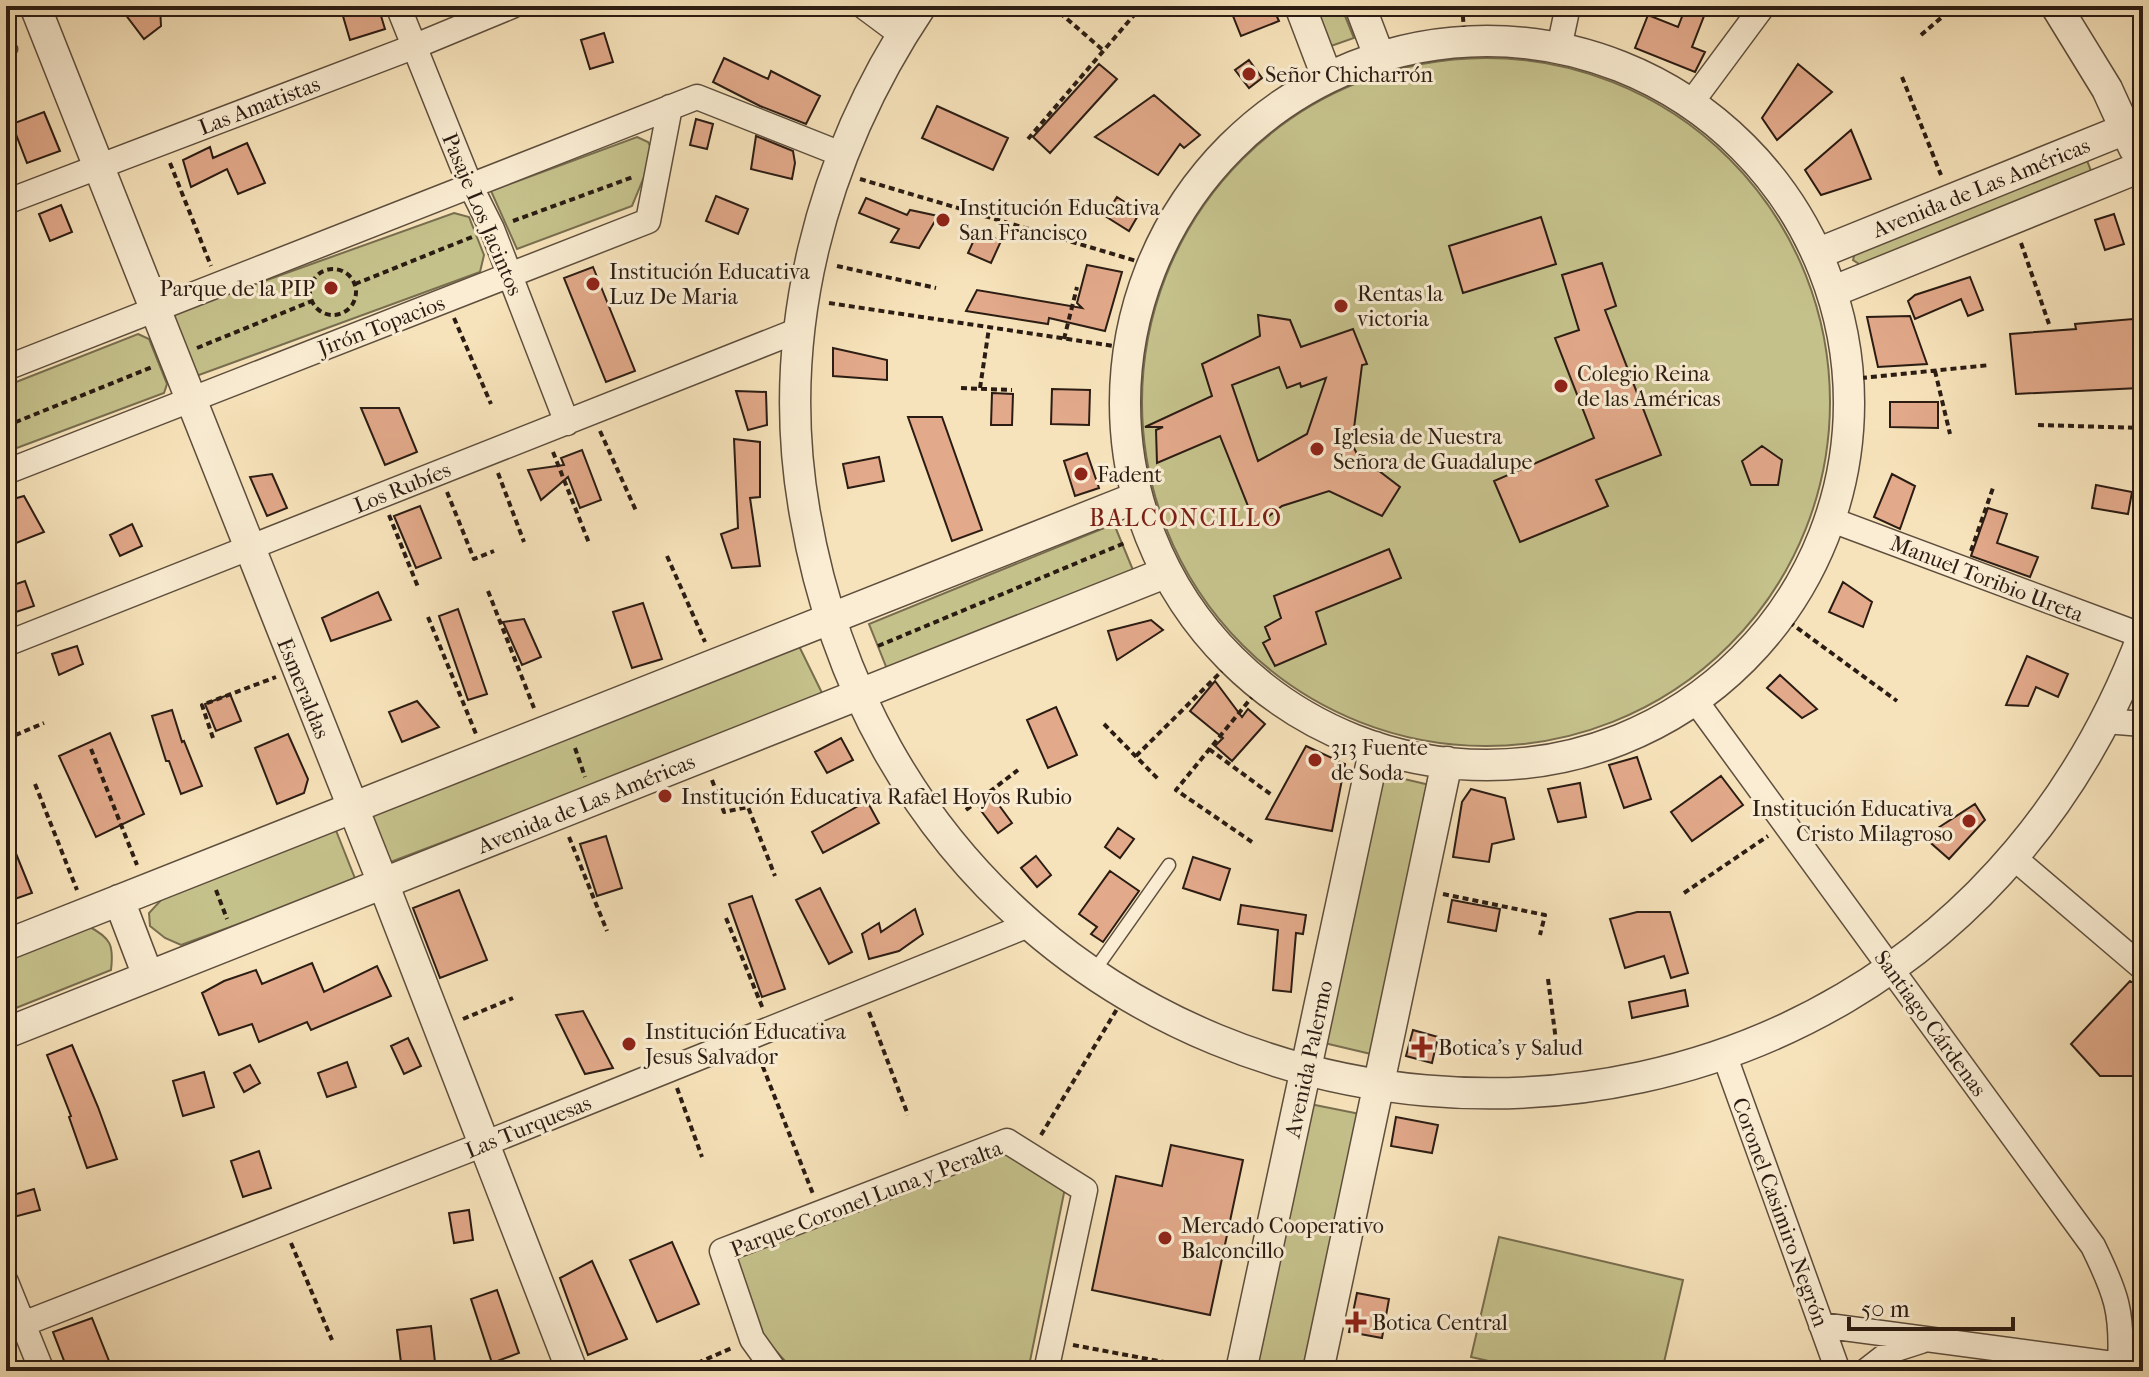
<svg xmlns="http://www.w3.org/2000/svg" width="2149" height="1377" font-family="'IM FELL French Canon',serif">
	<rect width="100%" height="100%" fill="#f7e3bb"/>
	<filter id="stains"><feTurbulence type="fractalNoise" baseFrequency=".0025" numOctaves="4"/><feColorMatrix values="0 0 0 0 .2 0 0 0 0 .09 0 0 0 0 .02 0 0 0 .5 -.17"/></filter>
	<radialGradient id="worn" r=".72"><stop offset=".6" stop-color="#630" stop-opacity="0"/><stop offset="1" stop-color="#630" stop-opacity=".3"/></radialGradient>
	<!-- green -->
	<path fill="#c5c18b" stroke="#786e4f" stroke-width="2" d="M1316,6H1341L1354,38L1331,46Z
		M1142 402a344 344 0 1 1 688 0a344 344 0 1 1-688 0Z
		M637,137L648,142L654,153L632,206L517,249L491,191Z
		M2086,158L2093,176L1862,266L1853,260L1856,249Z
		M454,213L469,217L484,255L480,272L199,375L188,374L172,314Z
		M138,334L149,339L167,384L164,393L6,452V386Z
		M1114,524L1133,570L887,669L869,624Z
		M797,642L824,697L388,863L369,813Z
		M1383,774L1434,786L1371,1054L1320,1042Z
		M335,828L356,881L181,945L165,938L150,926L149,913L162,899Z
		M88,926C111,938 114,945 111,970L6,1012V960Z
		M1310,1104L1360,1114L1307,1371H1255Z
		M1004,1152L1065,1188L1028,1371H794L765,1339L733,1257Z
		M1499,1237L1683,1280L1662,1371H1533L1471,1357Z"/>
	<!-- building -->
	<path fill="#e2a98a" stroke="#2b1c13" stroke-width="2" fill-rule="evenodd" d="M119,6H160L161,26L144,39Z
		M340,6H378L385,29L350,40Z
		M1229,6H1272L1279,21L1241,36Z
		M1685,9L1704,16L1692,47L1705,52L1695,72L1635,48L1648,15L1678,27Z
		M604,33L613,62L590,69L581,40Z
		M724,58L768,79L771,71L820,96L806,124L760,106L713,82Z
		M1249,60L1262,78L1249,88L1235,70Z
		M1099,64L1117,79L1050,153L1033,137Z
		M1798,64L1832,92L1777,140L1762,118Z
		M1154,95L1200,135L1184,148L1180,144L1158,175L1095,137Z
		M937,106L1008,138L993,170L922,138Z
		M44,112L60,151L27,163L12,124Z
		M696,119L713,124L707,149L690,145Z
		M1851,130L1871,179L1821,195L1805,170Z
		M756,136L793,151L795,163L792,179L751,169Z
		M247,143L265,183L238,194L227,169L191,187L183,160L210,147L213,158Z
		M716,196L748,209L738,234L706,221Z
		M1117,197L1140,212L1129,231L1105,216Z
		M866,198L907,215L910,210L938,216L919,248L891,242L899,229L859,213Z
		M61,205L72,232L50,241L39,214Z
		M2114,214L2124,244L2105,250L2095,220Z
		M1541,217L1556,264L1463,293L1449,246Z
		M978,231L1001,241L991,263L968,253Z
		M1602,263L1616,306L1605,310L1661,455L1596,480L1608,506L1520,542L1494,481L1594,438L1555,338L1579,330L1562,275Z
		M1087,265L1122,272L1105,331L1049,318L1048,324L966,311L977,290L1082,308L1077,303Z
		M593,267L635,371L606,382L564,278Z
		M1970,277L1983,310L1968,316L1961,299L1915,319L1908,301L1915,295Z
		M1258,315L1290,320L1301,347L1353,329L1367,364L1362,365L1352,444L1357,454L1400,487L1382,516L1329,491L1282,506L1256,526L1220,436L1157,463L1156,430L1163,427H1145L1212,396L1202,364L1260,336ZM1279,367L1287,388L1300,383L1301,387L1326,378L1307,434L1258,461L1232,385Z
		M1910,316L1927,364L1878,367L1867,317Z
		M2133,319L2139,388L2016,394L2010,334L2076,329L2075,324Z
		M833,348L887,360V380L833,376Z
		M1052,389L1090,390L1089,425L1051,424Z
		M736,391L766,392L767,425L748,430Z
		M992,393L1013,394L1012,425H991Z
		M1890,402H1938V428L1890,427Z
		M361,408H399L417,452L385,465Z
		M908,417H942L982,530L952,541Z
		M734,439L760,442V497L750,498L760,566L732,568L721,534L738,528Z
		M1762,446L1782,460L1778,485H1751L1742,461Z
		M582,450L601,500L580,508L568,477L541,500L528,470L564,465L561,458Z
		M1087,453L1099,488L1075,496L1064,461Z
		M879,457L884,481L848,488L843,464Z
		M272,474L287,508L267,516L250,477Z
		M1892,474L1915,486L1900,529L1874,517Z
		M2096,485L2132,492L2128,514L2092,508Z
		M24,496L44,532L6,547V501Z
		M420,506L441,558L416,568L394,516Z
		M1988,508L2007,514L1997,543L2038,557L2030,577L1971,556Z
		M132,524L142,546L120,556L110,535Z
		M1389,549L1401,578L1316,612L1326,644L1275,666L1263,643L1270,639L1265,627L1281,618L1274,596Z
		M25,581L34,606L16,612L7,587Z
		M1843,582L1872,602L1863,627L1829,612Z
		M378,592L391,620L331,641L322,618Z
		M643,603L662,659L632,668L613,612Z
		M458,609L487,694L468,700L439,616Z
		M524,619L541,657L522,665L503,622Z
		M1151,620L1163,630L1117,660L1108,631Z
		M77,646L83,664L59,675L52,654Z
		M2027,656L2068,674L2058,697L2036,687L2028,706L2006,705Z
		M1780,675L1817,709L1802,718L1767,688Z
		M1215,681L1242,717L1248,709L1265,724L1232,761L1215,746L1223,738L1190,711Z
		M230,694L241,721L216,731L205,704Z
		M417,701L439,727L402,742L389,712Z
		M1056,707L1077,755L1048,768L1027,720Z
		M172,710L182,742L184,741L202,786L181,794L169,761H166L152,716Z
		M110,733L144,814L96,837L59,756Z
		M288,734L308,779L304,793L277,804L255,748Z
		M841,738L853,760L827,773L815,752Z
		M1306,746L1345,764L1332,831L1266,819Z
		M1637,757L1651,799L1624,808L1609,765Z
		M1721,776L1743,805L1692,841L1671,812Z
		M1580,783L1586,817L1558,822L1548,789Z
		M1471,789L1505,798L1514,839L1492,844L1489,862L1453,857L1462,802Z
		M993,797L1012,823L998,833L979,808Z
		M867,801L879,823L823,853L812,832Z
		M1975,804L1985,820L1949,859L1924,837Z
		M1118,828L1134,839L1120,858L1105,847Z
		M6,829L32,893L6,902Z
		M606,836L622,888L597,896L580,844Z
		M1036,856L1051,875L1037,887L1021,868Z
		M1193,857L1230,869L1220,900L1183,888Z
		M1110,871L1139,891L1103,942L1091,934L1097,927L1079,914Z
		M820,888L852,952L829,964L796,900Z
		M459,890L487,960L440,978L413,908Z
		M752,896L785,989L762,997L729,904Z
		M1452,900L1500,909L1496,931L1448,922Z
		M1241,905L1306,915L1303,934L1296,933L1291,992L1273,990L1278,930L1238,924Z
		M915,909L923,934L899,951L869,959L862,934L879,923L881,932Z
		M1637,912H1670L1688,973L1671,978L1664,956L1625,968L1610,919Z
		M312,963L324,992L377,966L391,996L311,1030L307,1022L259,1042L252,1024L219,1035L202,993L224,981L256,970L262,984Z
		M2130,981L2143,989V1076H2100L2071,1044Z
		M1685,990L1688,1006L1632,1018L1629,1002Z
		M583,1011L613,1068L585,1074L556,1015Z
		M1413,1030L1438,1037L1432,1063L1406,1056Z
		M408,1038L421,1066L404,1074L391,1046Z
		M72,1045L98,1107L117,1159L87,1168L69,1117L71,1116L47,1055Z
		M347,1062L356,1087L327,1097L318,1073Z
		M250,1065L260,1083L244,1092L234,1073Z
		M204,1072L214,1107L183,1116L173,1081Z
		M1396,1117L1438,1125L1432,1153L1391,1146Z
		M1171,1145L1243,1160L1210,1315L1092,1290L1116,1176L1162,1186Z
		M259,1151L271,1188L243,1197L231,1161Z
		M34,1189L40,1210L6,1219V1197Z
		M469,1210L473,1240L454,1243L449,1213Z
		M672,1242L699,1304L657,1322L630,1260Z
		M592,1261L627,1339L588,1355L560,1278Z
		M497,1290L519,1353L492,1363L471,1299Z
		M1357,1293L1389,1299L1382,1338L1349,1332Z
		M92,1318L113,1371H68L53,1332Z
		M431,1326L436,1371H402L397,1330Z"/>
	<g fill="none" stroke-linecap="round" stroke-linejoin="round">
		<!-- service casing -->
		<g stroke="#5e4e3d" stroke-width="15">
			<path id="service" d="M6,51L11,49
				M1097,967L1169,865"/>
		</g>
		<!-- minor casing -->
		<g stroke="#5e4e3d" stroke-width="27">
			<path id="minor" d="M398,6L470,185L492,229L567,423
				M863,6L902,35
				M1559,48L1568,6
				M1691,103L1763,6
				M6,202L413,47L512,6
				M6,368L697,97L841,154
				M6,472L648,221L670,107
				M1832,520L2143,636
				M6,644L799,330
				M1695,700L2093,1246C2116,1293 2123,1312 2120,1365
				M2105,721L2143,724
				M2013,857L2143,968
				M1724,1054L1838,1371
				M6,1282L42,1371
				M23,1324L484,1144L1031,924
				M1821,1325L2143,1368
				M775,1371L752,1339L722,1251L1007,1141L1085,1190L1046,1371
				M1866,1371L1893,1350L1921,1341"/>
		</g>
		<!-- tertiary casing -->
		<g stroke="#5e4e3d" stroke-width="33">
			<path id="tertiary" d="M35,6L383,883L572,1371
				M921,6C821,155 773,335 805,514C928,1221 1891,1304 2143,635
				M1300,6L1327,77
				M1360,6L1379,56
				M2056,6L2107,89L2134,148
				M1125 403a362 362 0 1 1 724 0a362 362 0 1 1-724 0Z
				M1819,253L2143,122
				M1834,291L2143,166
				M119,900L148,976
				M6,945L1135,498
				M6,1033L1165,573
				M1241,1371L1375,747
				M1318,1371L1447,762"/>
		</g>
		<!-- path -->
		<path stroke="#2b1c13" stroke-width="4" stroke-dasharray="6 4" stroke-linecap="butt" d="M1052,6L1104,51
			M1462,6L1465,41
			M1921,35L1955,6
			M1902,77L1941,175
			M1028,139L1140,8
			M170,163L211,266
			M860,179L1150,265
			M513,221L633,177
			M2021,243L2049,324
			M837,266L936,288
			M310 292a23 23 0 1 1 46 0a23 23 0 1 1-46 0Z
			M355,284L472,237
			M829,303L1127,348
			M454,318L491,404
			M1064,339L1077,287
			M197,348L312,301
			M1935,371L1950,434
			M1851,379L1990,365
			M961,388L1012,390
			M980,388L989,328
			M2038,425L2143,428
			M6,426L152,367
			M600,431L637,513
			M553,452L589,543
			M498,473L524,542
			M447,492L474,559L494,551
			M389,515L418,587
			M1971,551L1994,485
			M667,556L705,642
			M488,591L534,708
			M1781,616L1897,701
			M428,617L476,734
			M878,646L1127,542
			M6,711L16,735
			M1104,724L1160,781
			M213,738L202,705L276,677
			M6,739L44,723
			M575,748L585,777
			M91,749L137,865
			M1209,749L1273,796
			M1136,756L1232,661
			M712,780L724,812L748,807L775,876
			M35,784L77,890
			M966,810L1018,770
			M569,837L607,931
			M1252,842L1176,790L1261,686
			M216,890L227,919
			M1684,893L1768,836
			M1443,894L1545,915L1540,935
			M726,918L763,1009
			M1548,979L1558,1056
			M869,1012L908,1115
			M463,1019L513,998
			M759,1057L813,1194
			M677,1088L702,1157
			M1041,1135L1117,1009
			M291,1243L332,1340
			M1073,1345L1212,1371
			M679,1371L732,1348"/>
		<!-- service -->
		<use href="#service" stroke="#faedd3" stroke-width="12"/>
		<!-- minor -->
		<use href="#minor" stroke="#faedd3" stroke-width="24"/>
		<!-- tertiary -->
		<use href="#tertiary" stroke="#faedd3" stroke-width="30"/>
	</g>
	<!-- markers -->
	<g fill="#8f2418" stroke="#faedd3" stroke-width="3">
		<circle cx="1249" cy="74" r="8"/>
		<circle cx="943" cy="220" r="8"/>
		<circle cx="593" cy="284" r="8"/>
		<circle cx="331" cy="288" r="8"/>
		<circle cx="1341" cy="306" r="8"/>
		<circle cx="1561" cy="386" r="8"/>
		<circle cx="1317" cy="449" r="8"/>
		<circle cx="1081" cy="474" r="8"/>
		<circle cx="1315" cy="760" r="8"/>
		<circle cx="665" cy="796" r="8"/>
		<circle cx="1969" cy="821" r="8"/>
		<circle cx="629" cy="1044" r="8"/>
		<path d="M1418 1035h8v8h8v8h-8v8h-8v-8h-8v-8h8z"/>
		<circle cx="1165" cy="1238" r="8"/>
		<path d="M1352 1310h8v8h8v8h-8v8h-8v-8h-8v-8h8z"/>
	</g>
	<g text-anchor="middle" stroke-width="6" stroke-linejoin="round" paint-order="stroke">
		<!-- poi labels -->
		<g font-size="22" fill="#2b1c13" stroke="#faedd3" text-anchor="start">
			<text x="1265" y="82">Señor Chicharrón</text>
			<text x="959" y="215">Institución Educativa<tspan x="959" dy="25">San Francisco</tspan></text>
			<text x="609" y="279">Institución Educativa<tspan x="609" dy="25">Luz De Maria</tspan></text>
			<text x="315" y="296" text-anchor="end">Parque de la PIP</text>
			<text x="1357" y="301">Rentas la<tspan x="1357" dy="25">victoria</tspan></text>
			<text x="1577" y="381">Colegio Reina<tspan x="1577" dy="25">de las Américas</tspan></text>
			<text x="1333" y="444">Iglesia de Nuestra<tspan x="1333" dy="25">Señora de Guadalupe</tspan></text>
			<text x="1097" y="482">Fadent</text>
			<text x="1331" y="755">313 Fuente<tspan x="1331" dy="25">de Soda</tspan></text>
			<text x="681" y="804">Institución Educativa Rafael Hoyos Rubio</text>
			<text x="1953" y="816" text-anchor="end">Institución Educativa<tspan x="1953" dy="25">Cristo Milagroso</tspan></text>
			<text x="645" y="1039">Institución Educativa<tspan x="645" dy="25">Jesus Salvador</tspan></text>
			<text x="1438" y="1055">Botica's y Salud</text>
			<text x="1181" y="1233">Mercado Cooperativo<tspan x="1181" dy="25">Balconcillo</tspan></text>
			<text x="1372" y="1330">Botica Central</text>
		</g>
		<!-- street labels -->
		<g font-size="22" fill="#2b1c13" stroke="#faedd3">
			<text transform="translate(259 105) rotate(-21)" y="8">Las Amatistas</text>
			<text transform="translate(1981 187) rotate(-22)" y="8">Avenida de Las Américas</text>
			<text transform="translate(483 214) rotate(67)" y="8">Pasaje Los Jacintos</text>
			<text transform="translate(381 325) rotate(-21)" y="8">Jirón Topacios</text>
			<text transform="translate(402 487) rotate(-22)" y="8">Los Rubíes</text>
			<text transform="translate(1987 578) rotate(21)" y="8">Manuel Toribio Ureta</text>
			<text transform="translate(304 688) rotate(68)" y="8">Esmeraldas</text>
			<text transform="translate(586 803) rotate(-22)" y="8">Avenida de Las Américas</text>
			<text transform="translate(1931 1023) rotate(54)" y="8">Santiago Cárdenas</text>
			<text transform="translate(1308 1059) rotate(-78)" y="8">Avenida Palermo</text>
			<text transform="translate(528 1126) rotate(-22)" y="8">Las Turquesas</text>
			<text transform="translate(866 1198) rotate(-21)" y="8">Parque Coronel Luna y Peralta</text>
			<text transform="translate(1781 1212) rotate(70)" y="8">Coronel Casimiro Negrón</text>
		</g>
		<!-- neighbourhood labels -->
		<g font-size="24" letter-spacing="2" fill="#7a1f14" stroke="#faedd3">
			<text x="1186" y="526">BALCONCILLO</text>
		</g>
	</g>
	<!-- margin -->
	<rect width="2149" height="1377" fill="none" stroke="#f7e3bb" stroke-width="32"/>
	<rect x="8" y="8" width="2133" height="1361" fill="none" stroke="#2b1c13" stroke-width="4"/>
	<rect x="16" y="16" width="2117" height="1345" fill="none" stroke="#2b1c13" stroke-width="2"/>
	<!-- scale -->
	<path d="M1849 1317v12h164v-12" fill="none" stroke="#2b1c13" stroke-width="4"/>
	<text x="1861" y="1317" font-size="24" fill="#2b1c13" stroke="#faedd3" stroke-width="6" paint-order="stroke">50 m</text>
	<rect width="100%" height="100%" filter="url(#stains)"/>
	<rect width="100%" height="100%" fill="url(#worn)"/>
</svg>
